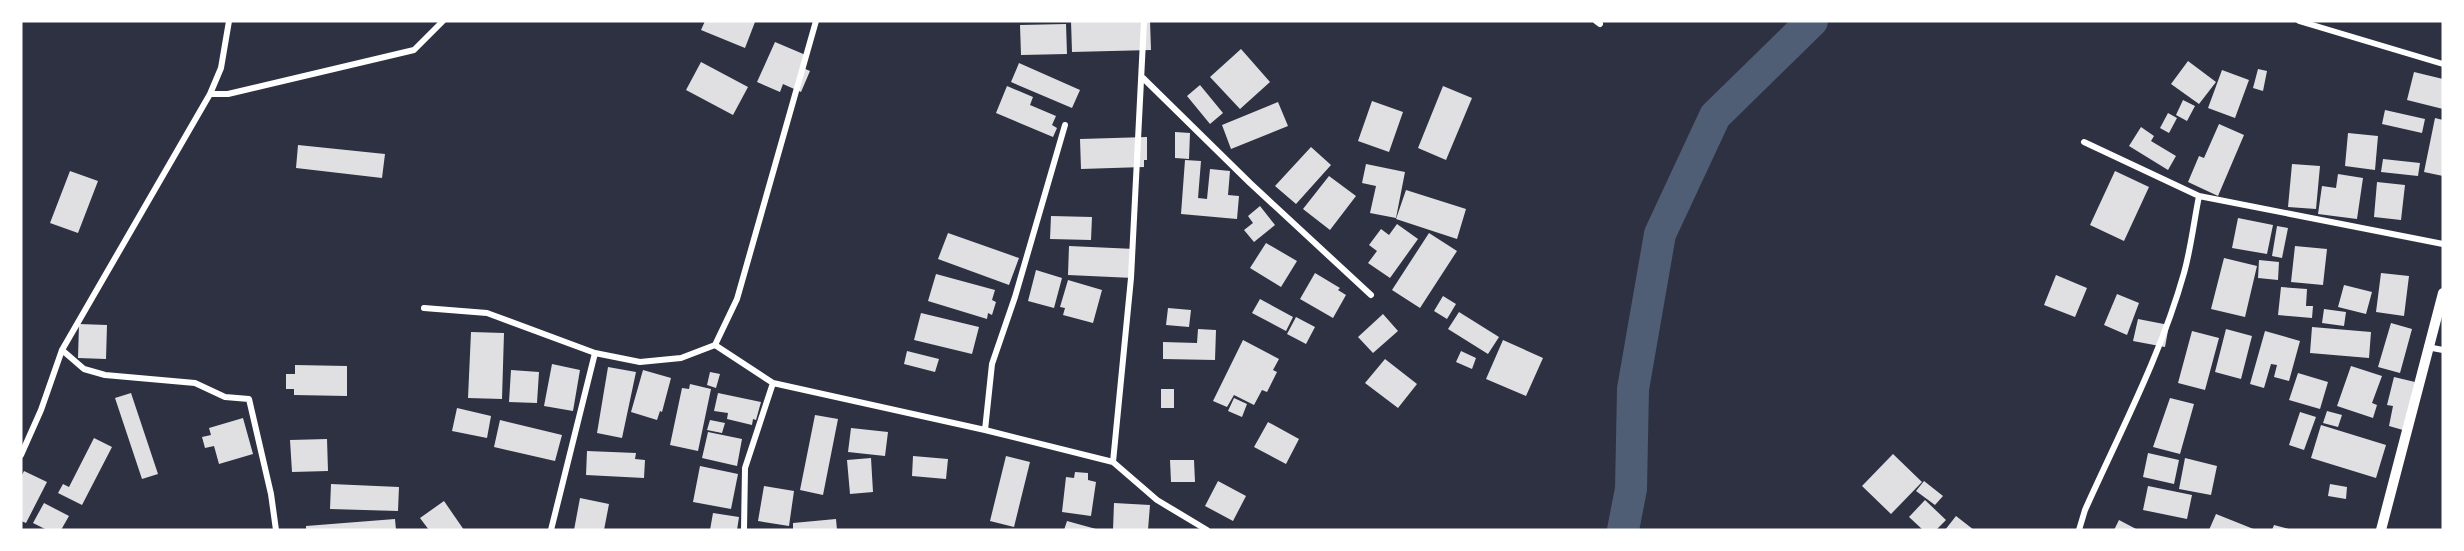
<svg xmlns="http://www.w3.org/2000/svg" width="2464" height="551" font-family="Lato,sans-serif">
	<rect width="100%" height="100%" fill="#2d3142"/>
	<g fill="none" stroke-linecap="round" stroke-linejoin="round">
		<!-- river -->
		<path stroke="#4f5d75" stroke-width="32" d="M1623,530L1631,489L1633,389L1660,234L1715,116L1812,21"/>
	</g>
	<!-- building -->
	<path fill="#e0e0e3" d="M705,21H753L755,22L745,48L701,30Z
		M1071,21H1150L1151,50L1072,52Z
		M1066,24L1067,54L1021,55L1020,25Z
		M775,42L808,56L803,68L810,71L801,92L783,84L780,92L757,82Z
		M1241,49L1270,82L1240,109L1210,77Z
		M2188,61L2216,82L2199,104L2171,84Z
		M701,62L748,87L733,115L686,90Z
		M1019,63L1080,90L1072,108L1011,82Z
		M2258,69L2267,71L2263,91L2253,88Z
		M2222,70L2249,80L2235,118L2208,108Z
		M2414,72L2443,79V109L2407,100Z
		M1200,85L1223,113L1210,124L1187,96Z
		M1007,86L1033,97L1030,105L1056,116L1052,125L1057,128L1053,137L996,113Z
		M1443,86L1472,98L1446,160L1418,148Z
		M2183,100L2195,106L2187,121L2176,115Z
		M1372,101L1403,112L1389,152L1358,141Z
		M1278,102L1288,126L1231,149L1222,125Z
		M2385,110L2425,119L2422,133L2382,124Z
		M2168,113L2177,118L2169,133L2160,128Z
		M2435,118L2443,120V176L2424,172Z
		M2219,124L2244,135L2218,196L2188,182L2199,156L2204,158Z
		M2141,127L2154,136L2151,141L2176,156L2168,170L2129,146Z
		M1175,132L1190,133L1189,159L1175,158Z
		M2348,133L2378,136L2375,170L2345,166Z
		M1147,137V160H1144V167L1081,169L1080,139Z
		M298,145L385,154L382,178L296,168Z
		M1311,147L1331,165L1296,204L1275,186Z
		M2383,159L2420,163L2418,176L2381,172Z
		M1185,160L1201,161L1198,198L1207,199L1210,169L1230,171L1228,195L1239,196L1237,219L1181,214Z
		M1366,164L1405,172L1396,218L1370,213L1376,186L1362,183Z
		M2292,164L2320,166L2316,209L2288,207Z
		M70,171L98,181L78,233L50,223Z
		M2115,171L2149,187L2124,241L2090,225Z
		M2338,174L2363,178L2357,219L2318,214L2322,186L2336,188Z
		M1329,176L1356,196L1330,230L1303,209Z
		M2377,182L2405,185L2401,220L2374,217Z
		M1406,190L1466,209L1457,239L1396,219Z
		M1260,206L1275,225L1254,242L1244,230L1253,223L1248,216Z
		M1051,216L1092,217L1091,240L1050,239Z
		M2238,218L2273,225L2267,254L2232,248Z
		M1397,224L1418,239L1390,278L1368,263L1377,251L1369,245L1381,229L1389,235Z
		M2277,226L2288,228L2282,258L2272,256Z
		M948,233L1019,258L1009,285L938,259Z
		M1429,233L1457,251L1420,308L1392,290Z
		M1266,243L1297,261L1281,287L1250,268Z
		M1069,246L1135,249L1133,278L1068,275Z
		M2295,246L2327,249L2323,285L2291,282Z
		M2224,258L2257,266L2245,317L2211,309Z
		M2259,260L2279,262L2278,280L2258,278Z
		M1036,270L1062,278L1054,308L1028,301Z
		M1315,273L1340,288L1338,290L1346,295L1333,318L1300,299Z
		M2381,273L2409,276L2404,316L2376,312Z
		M936,274L995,290L992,300L996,302L992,315L988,313L987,319L928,301Z
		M2056,275L2087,288L2075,317L2044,305Z
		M1068,280L1102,290L1093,323L1063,315L1065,308L1060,307Z
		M2344,285L2372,292L2366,314L2338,307Z
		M2281,287L2307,289L2306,306H2313L2312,318L2278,315Z
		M2117,294L2139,303L2127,335L2104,325Z
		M1443,296L1456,304L1447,319L1434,311Z
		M1260,299L1293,317L1286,331L1252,313Z
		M1168,308L1191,310L1189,327L1166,325Z
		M2324,309L2346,312L2344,326L2322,323Z
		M1459,312L1499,337L1488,354L1448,329Z
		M921,313L979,327L972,354L914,340Z
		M1383,314L1398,331L1373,353L1358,337Z
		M1296,317L1315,327L1306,344L1287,334Z
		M2138,319L2169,325L2165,347L2133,341Z
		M2391,323L2412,329L2400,373L2378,367Z
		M79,324L107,325L106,359L78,358Z
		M2312,327L2371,332L2369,358L2310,353Z
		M1198,329L1216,330L1215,360L1163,359V342L1197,343Z
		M2226,329L2252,336L2241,379L2215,372Z
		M2192,331L2219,338L2205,390L2178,383Z
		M2265,331L2300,341L2289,381L2274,377L2277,365L2271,364L2264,388L2250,384Z
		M471,332L504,333L502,399L468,398Z
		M1243,340L1279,359L1273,370L1277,372L1267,392L1262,390L1254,405L1234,395L1227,407L1213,401Z
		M1503,340L1543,358L1526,396L1486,379Z
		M907,351L939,359L935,372L904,364Z
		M1461,351L1476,358L1472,369L1456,362Z
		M1385,359L1417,384L1398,408L1365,383Z
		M552,364L580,370L573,411L544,406Z
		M295,365L347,366V396L294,395V389H286V374H295Z
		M2351,366L2382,376L2372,403L2377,405L2373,418L2337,406Z
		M608,367L636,372L622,438L597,433Z
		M511,370L539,372L537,403L509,402Z
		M643,370L671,378L662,412L660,411L657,420L631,412Z
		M710,372L720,374L716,388L707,385Z
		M2298,373L2328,382L2320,409L2289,400Z
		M2394,377L2415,382L2403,430L2389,426L2393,406L2387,405Z
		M690,384L711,389L698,451L670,445L682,388L689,389Z
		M1161,389H1174V408H1161Z
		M131,393L158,474L142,479L115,398Z
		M718,393L761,402L756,420L753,419L752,425L727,419L728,413L714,411Z
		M1234,398L1247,404L1242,417L1228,411Z
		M2170,398L2194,404L2180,454L2153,447Z
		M457,408L491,416L487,438L452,431Z
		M2327,411L2342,415L2338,427L2323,423Z
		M2300,412L2316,417L2304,450L2289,445Z
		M815,415L838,419L823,495L800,490Z
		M243,418L253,454L219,464L214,446L205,448L202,437L211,435L209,428Z
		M500,420L562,435L555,461L494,447Z
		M710,420L725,423L722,433L707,430Z
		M1268,422L1299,439L1286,464L1254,447Z
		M2321,425L2386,445L2376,478L2311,458Z
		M851,428L888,432L885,456L848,452Z
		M708,432L742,439L737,466L702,458Z
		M94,438L112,447L82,505L58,493L63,484L69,487Z
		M327,439L328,471L292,472L290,440Z
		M587,451L636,453L635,459L645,460L644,478L586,475Z
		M2148,453L2179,460L2174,484L2143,477Z
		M1893,454L1922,482L1891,514L1862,486Z
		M913,456L948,459L946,479L912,476Z
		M1006,456L1030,462L1014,527L990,521Z
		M871,458L873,492L850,494L847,460Z
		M2185,458L2217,466L2211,495L2179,489Z
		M1170,460H1194L1195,482H1171Z
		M700,466L738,474L731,509L693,502Z
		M24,471L47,482L26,523L21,521V477Z
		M1075,472L1088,473V480L1096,482L1091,516L1062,512L1066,477L1074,478Z
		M1218,481L1246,496L1233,521L1205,506Z
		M1924,481L1943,496L1935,505L1916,491Z
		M331,484L399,487L398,511L330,509Z
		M2330,484L2347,487L2346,499L2328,496Z
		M764,486L794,491L789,526L758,521Z
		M2148,486L2192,495L2187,519L2143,510Z
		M580,498L609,504L604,530H574Z
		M1925,500L1946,520L1936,530H1923L1909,517Z
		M444,501L464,530H429L420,518Z
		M44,503L69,516L61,530H47L33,523Z
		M1114,503L1150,505L1148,530H1113Z
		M713,513L739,517L737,530H710Z
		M2216,514L2256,530H2209Z
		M1956,516L1974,530H1945Z
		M395,519L396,530H306V526Z
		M836,519L837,530H793V523Z
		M2119,520L2138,530H2114Z
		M1067,521L1096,529V530H1064Z
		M2274,525L2289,529V530H2272Z"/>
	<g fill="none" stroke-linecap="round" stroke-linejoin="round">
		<!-- minor -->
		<path stroke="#fff" stroke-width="6" d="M1596,21L1600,24
			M2299,21L2443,64
			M1143,78L1250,183L1371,295
			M210,94H228L414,50L443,21
			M2084,142L2199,196L2443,244
			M424,308L487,313L595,353L640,362L681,358L715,345L737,299L816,21
			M715,345L773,383L985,430L1113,462L1131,278L1144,21
			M2427,347L2443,350
			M62,350L84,369L105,375L195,383L225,397L249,399L271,494L276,530
			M985,430L992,364L1015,297L1065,125
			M21,455L41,410L62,350L210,94L221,68L229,21
			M1113,462L1157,500L1207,530
			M551,530L595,353
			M744,530L745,468L773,383
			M2079,530L2085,510C2120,432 2161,355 2184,273C2191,248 2194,221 2199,196"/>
		<!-- tertiary -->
		<path stroke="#fff" stroke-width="10" d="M2381,530L2443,293"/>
	</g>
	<!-- border -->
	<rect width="2464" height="551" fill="none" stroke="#ffffff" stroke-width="45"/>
</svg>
